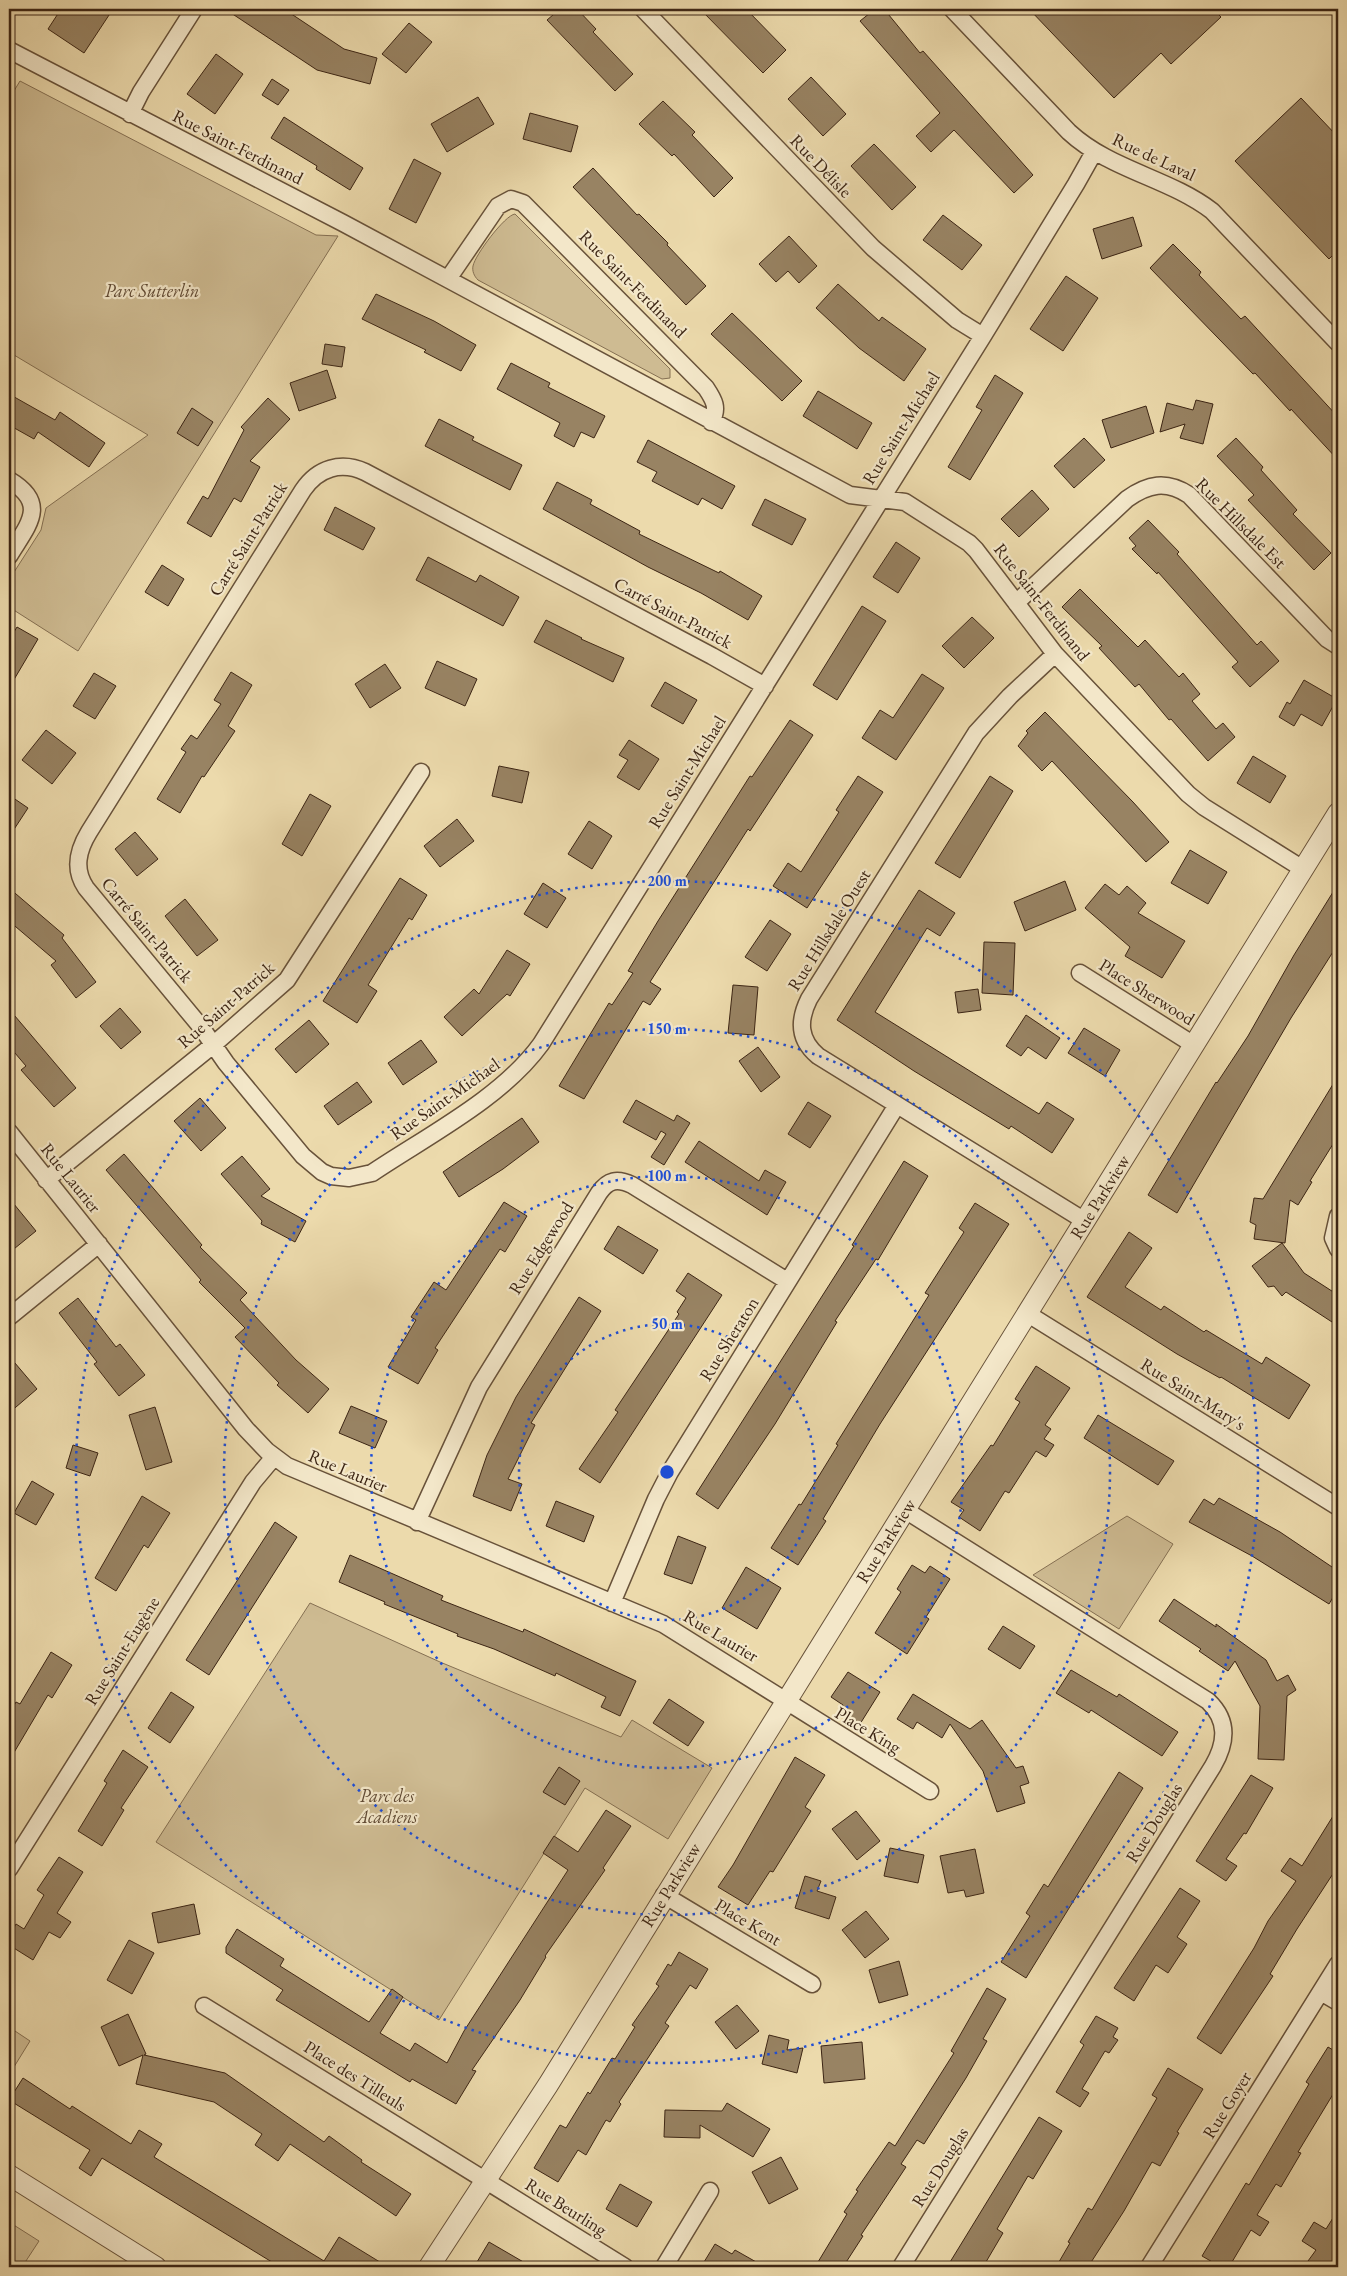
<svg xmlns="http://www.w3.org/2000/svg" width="1347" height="2276" font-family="'EB Garamond',serif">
	<rect width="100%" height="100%" fill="#ecdaac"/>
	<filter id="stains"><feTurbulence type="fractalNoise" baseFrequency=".004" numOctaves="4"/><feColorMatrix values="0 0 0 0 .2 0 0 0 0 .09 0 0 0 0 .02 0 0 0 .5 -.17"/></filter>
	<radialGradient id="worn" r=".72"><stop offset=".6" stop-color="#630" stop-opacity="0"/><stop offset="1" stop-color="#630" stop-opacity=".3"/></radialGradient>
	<!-- green -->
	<path fill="#cebb92" stroke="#857053" d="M20,81L316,235L338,236L78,651L9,607V580L41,530L46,508L148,435L9,352V99Z
		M515,214L670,369V378L662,379L478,280C474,276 472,271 473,266C475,255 505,215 515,214Z
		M1127,1516L1173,1544L1119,1629L1033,1575Z
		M310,1603L440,1662L621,1737L632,1720L712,1768L668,1839L585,1788L439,2020L156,1842Z
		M9,2027L30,2041L9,2075Z
		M9,2222L39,2241L22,2267H9Z"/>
	<!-- building -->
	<path fill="#988363" stroke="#3c2514" d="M61,9H113L84,53L48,29Z
		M225,9H284L344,49L377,58L370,84L317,70Z
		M560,9H577L596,29L593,32L633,74L615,91L547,20Z
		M700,9H746L786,50L763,73Z
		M875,9H884L920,53L923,51L1033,175L1014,193L954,130L931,152L916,136L940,113L860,21Z
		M1029,9H1213L1221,17L1171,64L1161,53L1114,98Z
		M409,23L432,42L406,73L382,54Z
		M216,54L243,74L215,114L187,94Z
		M811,77L846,114L823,136L788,99Z
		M272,79L289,90L278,105L262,95Z
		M478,97L494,124L447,152L431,124Z
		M1301,98L1338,137V250L1329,259L1235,161Z
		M663,101L695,132L692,135L733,178L714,197L674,154L672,156L639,124Z
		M530,113L578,126L571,152L523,139Z
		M284,117L363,168L350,190L316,169L317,166L271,138Z
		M874,144L916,187L892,210L851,166Z
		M414,159L441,173L416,223L389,209Z
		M593,168L637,215L639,214L668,243L667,245L706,286L686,305L573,187Z
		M943,215L982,245L962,270L923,240Z
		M1133,217L1142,246L1102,259L1093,229Z
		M789,236L817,266L799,283L788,271L776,282L759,264Z
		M1173,244L1201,272L1199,275L1241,319L1245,316L1338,417V460L1291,409L1290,411L1255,373L1253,374L1150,268Z
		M1066,276L1098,298L1063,351L1030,329Z
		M838,284L879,321L882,317L926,349L904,381L859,348L816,308Z
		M376,294L434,321L476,345L461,371L424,352L426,350L362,319Z
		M732,313L802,381L782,401L711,334Z
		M325,344L345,347L342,367L322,364Z
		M511,363L550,383L548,387L605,416L594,438L581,432L574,447L554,436L560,423L497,389Z
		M327,370L336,398L299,411L290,383Z
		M995,375L1023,393L970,480L948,467L982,410L976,407Z
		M818,391L872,423L857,449L803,416Z
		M9,394L55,420L60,412L105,443L89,467L38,432L34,439L9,425Z
		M268,398L290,419L250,461L260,467L241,502L234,498L211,537L187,523L203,496L208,499L244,430L241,427Z
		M1196,400L1213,404L1203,444L1180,438L1185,424L1160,432L1167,403L1193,410Z
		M1146,406L1154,433L1111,448L1102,420Z
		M192,408L213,422L198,446L177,433Z
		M439,419L474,437L472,440L522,465L510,490L425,446Z
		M1084,438L1105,460L1074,488L1054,466Z
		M1236,438L1263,467L1261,470L1297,510L1293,514L1331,553L1314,570L1248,500L1254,495L1217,456Z
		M648,440L735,486L722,509L702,498L698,505L652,481L657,472L637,462Z
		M557,482L592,500L590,504L640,531L639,534L719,573L720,571L762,596L748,620L701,593L648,567L543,509Z
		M1032,490L1049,509L1019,537L1001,519Z
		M765,499L806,519L792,545L752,525Z
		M335,507L375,528L363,550L324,530Z
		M1148,520L1179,552L1177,554L1257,645L1261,641L1279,661L1250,687L1232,667L1238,662L1158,572L1157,574L1132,549L1136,546L1129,538Z
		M896,542L920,558L898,593L873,577Z
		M428,557L476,582L480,575L519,597L503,626L416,580Z
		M162,565L184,579L168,606L145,592Z
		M1080,589L1138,647L1145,640L1179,677L1183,673L1200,694L1192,701L1216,729L1223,723L1235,737L1208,761L1171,719L1169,720L1139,684L1135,687L1099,648L1102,646L1062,607Z
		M862,606L886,621L837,700L813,685Z
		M972,617L994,638L964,668L942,646Z
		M546,620L582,638L581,639L624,658L613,682L534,642Z
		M17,627L38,639L9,688V640Z
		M437,661L477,679L465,706L425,688Z
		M385,664L401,688L370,708L355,684Z
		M231,672L252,685L228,726L235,731L204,777L202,776L180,813L157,799L186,752L181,749L191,735L197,739L221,704L214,700Z
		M94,673L116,686L95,719L73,706Z
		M922,674L944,688L896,760L862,738L880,710L893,718Z
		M1304,680L1337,699L1322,726L1301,714L1294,726L1279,717L1287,702L1290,704Z
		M665,682L697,700L683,724L651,706Z
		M1045,712L1133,802L1169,842L1146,862L1052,761L1042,771L1018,746L1028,733L1026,731Z
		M790,720L813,735L750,831L748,829L650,982L661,989L650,1005L643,1001L584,1099L559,1086L609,1003L612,1005L633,973L628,971L658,921L750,776L752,777Z
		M46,730L76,753L52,784L22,760Z
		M629,740L659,759L639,790L617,777L628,760L619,755Z
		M1253,756L1286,776L1270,803L1237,783Z
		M499,766L529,772L522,803L492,796Z
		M858,776L883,792L807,908L773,886L788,863L801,872L839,812L836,810Z
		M990,776L1013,791L960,878L935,863Z
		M310,794L331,806L302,856L282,844Z
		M9,795L28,808L9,837Z
		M457,819L474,841L440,867L424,846Z
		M589,821L612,836L592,869L568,854Z
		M135,832L158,859L137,876L115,849Z
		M1190,850L1227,872L1208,904L1171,883Z
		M400,878L427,895L412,920L409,918L368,985L377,991L357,1023L323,1001Z
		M1065,881L1076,910L1025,931L1014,902Z
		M543,883L566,898L547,928L524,914Z
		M1105,884L1119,895L1127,886L1146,903L1138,913L1185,941L1162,978L1125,956L1130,947L1085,908Z
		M1338,884V944L1291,1018L1177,1213L1148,1195L1216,1082L1217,1083L1248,1036L1294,955Z
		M9,888L64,935L62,938L96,982L76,998L51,965L56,961L9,921Z
		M919,890L955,913L940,936L927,928L875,1012L1039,1114L1047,1102L1074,1119L1052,1153L1011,1126L1009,1129L914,1071L837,1020Z
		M185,899L218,940L197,956L165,916Z
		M770,920L791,934L767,971L745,957Z
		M984,942L1015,943L1013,995L982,993Z
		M507,950L530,964L510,996L507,994L462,1036L444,1017L474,989L479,994Z
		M733,985L758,987L754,1035L728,1033Z
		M978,989L981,1010L958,1013L955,992Z
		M120,1008L141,1032L121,1049L100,1026Z
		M9,1009L76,1088L54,1107L21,1070L26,1066L9,1046Z
		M1026,1015L1060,1038L1046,1059L1028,1047L1021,1056L1006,1046Z
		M309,1020L329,1044L296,1073L275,1049Z
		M1084,1028L1120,1050L1105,1076L1068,1053Z
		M421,1040L437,1062L403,1085L388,1063Z
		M758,1047L780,1077L761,1092L739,1061Z
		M1338,1076V1136L1310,1181L1312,1182L1298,1205L1290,1200L1285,1243L1254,1239L1256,1225L1250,1222L1254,1198L1263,1199Z
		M357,1082L372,1102L338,1125L324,1106Z
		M200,1098L226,1128L201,1151L174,1121Z
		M636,1100L674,1121L677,1115L690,1123L664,1165L651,1157L666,1134L661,1131L656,1140L623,1122Z
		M808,1102L831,1116L810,1148L788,1134Z
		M522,1118L539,1142L503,1169L459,1197L443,1172Z
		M699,1141L759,1181L765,1170L786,1182L767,1215L685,1162Z
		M124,1154L202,1245L200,1247L247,1293L240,1300L296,1360L329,1389L308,1413L277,1385L279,1383L235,1337L245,1328L199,1282L201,1280L106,1170Z
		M242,1156L270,1189L261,1196L306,1221L295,1242L261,1224L262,1221L221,1174Z
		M904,1161L928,1176L878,1260L876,1259L835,1321L837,1322L775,1424L718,1509L696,1494L854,1246L852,1245Z
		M9,1198L36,1231L9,1253Z
		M504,1202L527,1216L505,1252L500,1249L435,1348L438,1350L418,1384L388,1367L416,1320L411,1317L434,1282L446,1290Z
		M975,1203L1009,1224L880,1424L823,1519L826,1521L798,1565L771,1548L799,1504L801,1505L838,1445L836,1444L929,1295L925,1293L964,1232L959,1228Z
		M618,1226L658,1250L643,1274L604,1249Z
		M1129,1232L1152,1248L1125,1287L1161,1310L1164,1306L1204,1332L1206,1330L1262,1364L1266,1357L1310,1385L1289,1419L1221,1377L1220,1378L1177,1354L1087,1297Z
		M1282,1243L1304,1273L1338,1295V1312L1332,1322L1286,1292L1282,1296L1274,1286L1268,1287L1252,1266Z
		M688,1273L722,1295L600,1483L579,1469L618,1412L615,1410L679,1314L677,1312L686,1298L676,1291Z
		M579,1297L601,1311L531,1423L535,1425L508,1479L522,1484L511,1511L473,1496L487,1455L516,1397Z
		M78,1298L116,1347L120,1344L145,1375L119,1396L94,1364L97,1362L59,1313Z
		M9,1356L37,1389L9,1413Z
		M1036,1366L1070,1388L1045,1425L1051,1429L1044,1439L1054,1445L1046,1457L1036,1451L1009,1493L1005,1491L980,1531L959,1517L964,1510L951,1502L991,1445L993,1446L1020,1402L1015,1399Z
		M351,1406L387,1421L375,1448L339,1433Z
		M155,1407L172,1462L146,1470L129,1415Z
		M1098,1415L1174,1461L1158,1485L1084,1438Z
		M73,1445L98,1453L90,1476L66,1468Z
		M32,1481L54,1494L36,1525L14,1513Z
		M142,1496L170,1513L148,1548L144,1545L116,1591L95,1578Z
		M1219,1498L1280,1532L1338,1571V1589L1329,1604L1252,1556L1189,1522L1204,1499L1214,1505Z
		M556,1501L594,1516L584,1542L546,1526Z
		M275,1522L297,1537L209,1675L186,1660Z
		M678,1536L706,1547L692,1584L664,1574Z
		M350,1555L443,1596L441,1600L523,1632L524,1629L636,1681L620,1716L601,1707L606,1697L556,1673L555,1676L494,1649L457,1636L458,1634L384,1604L385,1602L339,1582Z
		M912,1565L925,1573L930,1566L950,1579L926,1617L929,1619L907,1654L875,1633L901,1592L897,1589Z
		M746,1567L781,1588L757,1629L722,1608Z
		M1174,1599L1216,1627V1624L1266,1660L1277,1681L1288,1675L1296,1690L1287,1696L1284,1760L1258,1759L1260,1706L1235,1661L1228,1671L1199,1651L1201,1649L1159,1621Z
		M1003,1626L1035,1646L1020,1669L988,1649Z
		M51,1652L72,1665L52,1698L48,1695L9,1761V1714L16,1702L20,1704Z
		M1071,1670L1117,1697L1119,1694L1178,1732L1162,1756L1091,1710L1089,1713L1056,1693Z
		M848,1672L880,1692L860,1724L840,1711L843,1705L831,1697Z
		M171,1692L194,1707L170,1743L148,1728Z
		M913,1694L970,1729L982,1720L1016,1768L1023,1766L1029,1783L1020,1786L1025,1803L997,1812L983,1771L950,1724L942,1738L917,1722L913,1729L897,1719Z
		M669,1699L704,1722L688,1746L653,1723Z
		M123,1750L148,1767L121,1808L124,1810L102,1846L78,1831L107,1783L104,1781Z
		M795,1757L825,1775L805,1807L811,1811L773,1872L770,1871L748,1905L718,1887L733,1865Z
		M559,1767L580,1781L565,1805L543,1792Z
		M1119,1772L1143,1788L1026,1978L1001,1962L1030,1916L1026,1913L1044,1884L1048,1887Z
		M1251,1775L1273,1788L1246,1834L1244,1833L1226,1859L1237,1866L1226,1881L1196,1861Z
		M1338,1808V1866L1297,1929L1270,1974L1273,1976L1221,2054L1197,2038L1254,1948L1268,1921L1296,1881L1281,1871L1290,1858L1302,1866Z
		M606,1810L631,1826L603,1868L605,1870L545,1956L546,1957L520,2000L472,2070L476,2071L456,2104L412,2079L410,2082L276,2000L283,1990L226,1953V1947L237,1929L284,1959L280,1966L369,2022L392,1989L403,1997L380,2033L410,2051L415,2043L447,2063L464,2031L568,1870L543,1853L554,1836L578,1852Z
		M856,1811L880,1841L857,1860L832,1829Z
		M890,1848L924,1855L918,1883L884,1876Z
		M975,1849L984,1893L966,1897L964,1890L948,1893L940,1856Z
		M59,1857L83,1872L57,1913L71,1922L60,1938L49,1932L33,1960L9,1945V1937L16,1924L24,1929L44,1895L37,1890Z
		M805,1876L821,1881L817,1891L836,1897L829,1919L795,1908Z
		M1180,1888L1200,1901L1177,1937L1187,1944L1168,1973L1156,1965L1134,2001L1114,1988Z
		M194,1904L200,1934L158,1943L152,1913Z
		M866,1911L889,1939L865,1958L842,1930Z
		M129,1940L154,1953L132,1994L107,1980Z
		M679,1952L708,1969L696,1989L690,1985L665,2023L669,2026L619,2102L621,2104L610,2122L606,2120L586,2155L578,2150L558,2182L534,2168L560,2125L566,2128L588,2092L590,2094L612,2058L615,2059L635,2027L632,2025L659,1986L656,1984L668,1964L671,1966Z
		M899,1961L908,1995L879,2003L869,1970Z
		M987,1988L1006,1999L983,2039L987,2041L966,2078L924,2144L917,2140L901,2164L906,2167L861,2235L863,2236L843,2267H815L847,2214L844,2212L858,2191L856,2190L889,2142L895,2146L954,2053L951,2051Z
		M737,2005L759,2031L736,2049L715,2022Z
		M128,2014L146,2054L144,2055L225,2073L324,2142L329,2136L362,2160L361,2162L411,2194L396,2216L290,2144L278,2161L255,2145L262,2134L214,2102L136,2084L143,2055L119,2066L101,2027Z
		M1096,2016L1118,2028L1113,2037L1118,2040L1109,2053L1105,2051L1082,2089L1089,2093L1080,2107L1056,2092L1084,2045L1080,2042Z
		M769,2035L789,2040L787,2050L803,2048L797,2073L762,2064Z
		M862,2042L865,2079L824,2083L821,2046Z
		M1328,2047L1338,2053V2086L1298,2152L1301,2153L1281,2187L1276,2184L1257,2215L1269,2222L1260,2236L1251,2230L1229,2267H1221L1202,2256L1246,2183L1249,2185L1309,2084L1306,2082Z
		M1168,2068L1203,2089L1177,2132L1179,2133L1160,2166L1152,2162L1124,2211L1088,2267H1056L1070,2243L1068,2242L1088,2208L1092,2210L1157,2098L1152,2095Z
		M23,2078L70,2109L72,2106L131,2144L139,2130L162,2144L154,2157L324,2261L339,2237L388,2267H280L102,2158L91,2176L79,2168L90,2150L9,2100Z
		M727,2103L770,2129L753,2157L700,2125V2138L664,2137L665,2110L722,2111Z
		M1039,2117L1062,2131L1033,2179L1028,2176L997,2229L1003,2233L983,2267H947Z
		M781,2157L798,2189L769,2204L752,2172Z
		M620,2184L652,2202L637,2227L606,2209Z
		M1338,2210V2262L1335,2267H1318L1308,2261L1316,2250L1302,2241L1314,2222L1326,2229Z
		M489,2242L532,2267H474Z
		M715,2244L732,2254L735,2250L765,2267H701Z"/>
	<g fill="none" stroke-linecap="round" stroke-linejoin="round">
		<!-- minor casing -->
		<g stroke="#68523a" stroke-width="19">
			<path id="minor" d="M643,9L873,248L957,320L983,336
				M952,9L1069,132C1110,170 1169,178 1212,211L1338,343
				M9,50L343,223L850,495L905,502L969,543L976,550L1055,654L1188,794L1204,807L1303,869
				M130,114L141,92L194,9
				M448,279L498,206L511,199L523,203L706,388C714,400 719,408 711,422
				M9,480C50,504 27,526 9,556
				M1016,603L1127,499C1148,484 1166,480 1189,495L1327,639L1338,646
				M1055,654L1010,696L976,733L809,999C798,1021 799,1040 818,1056L1085,1221
				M765,686L712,656L365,472C341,461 318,468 303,490L89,832C78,850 73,869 86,888L201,1027L226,1063L303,1156L322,1172L331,1176L349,1178L372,1173C427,1136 502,1098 541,1044L983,336L1076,184L1094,152
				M1080,973L1194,1045
				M9,1132L246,1429L267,1451L287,1466L663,1624L930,1791
				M46,1180L213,1045L287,980L421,772
				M1338,1216L1333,1238L1338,1249
				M1028,1314L1338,1507
				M9,1317L99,1244
				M417,1522L479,1387L599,1193C608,1180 617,1178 632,1185L787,1281
				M612,1603L656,1499L670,1472L897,1105
				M9,1869L253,1482L274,1457
				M664,1895L812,1984
				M1321,1992L1338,2002
				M204,2006L625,2267
				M664,2267L710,2191
				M901,2267L1213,1766C1227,1742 1228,1720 1208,1701L905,1510
				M1149,2267L1338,1964"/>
		</g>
		<!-- tertiary casing -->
		<g stroke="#68523a" stroke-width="22">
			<path id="tertiary" d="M9,2175L156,2267
				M429,2267L548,2085L1338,813"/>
		</g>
		<!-- minor -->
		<use href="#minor" stroke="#f3e7c9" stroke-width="16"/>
		<!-- tertiary -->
		<use href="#tertiary" stroke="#f3e7c9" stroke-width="20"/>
	</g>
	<!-- distance rings -->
	<g fill="none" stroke="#1d4ed8" stroke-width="2.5" stroke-dasharray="2.5 5">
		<circle cx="667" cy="1472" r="148"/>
		<circle cx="667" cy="1472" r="296"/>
		<circle cx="667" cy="1472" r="443"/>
		<circle cx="667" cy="1472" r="591"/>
	</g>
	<g text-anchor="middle" stroke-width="4.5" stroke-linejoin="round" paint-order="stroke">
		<!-- street labels -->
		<g font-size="18" fill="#3c2514" stroke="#f3e7c9">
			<text transform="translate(238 147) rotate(27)" y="6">Rue Saint-Ferdinand</text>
			<text transform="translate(1154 157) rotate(25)" y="6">Rue de Laval</text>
			<text transform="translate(821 166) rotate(46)" y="6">Rue Délisle</text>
			<text transform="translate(633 284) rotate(45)" y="6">Rue Saint-Ferdinand</text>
			<text transform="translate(901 428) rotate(-58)" y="6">Rue Saint-Michael</text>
			<text transform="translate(1241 523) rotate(45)" y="6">Rue Hillsdale Est</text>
			<text transform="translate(248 539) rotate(-58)" y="6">Carré Saint-Patrick</text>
			<text transform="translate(1042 602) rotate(52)" y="6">Rue Saint-Ferdinand</text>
			<text transform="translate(673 613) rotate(28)" y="6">Carré Saint-Patrick</text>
			<text transform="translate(687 772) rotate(-58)" y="6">Rue Saint-Michael</text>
			<text transform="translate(147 930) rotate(50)" y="6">Carré Saint-Patrick</text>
			<text transform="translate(829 930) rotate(-58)" y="6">Rue Hillsdale Ouest</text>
			<text transform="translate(1147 992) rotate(32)" y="6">Place Sherwood</text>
			<text transform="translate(226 1005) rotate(-41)" y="6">Rue Saint-Patrick</text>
			<text transform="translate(445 1099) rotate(-35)" y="6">Rue Saint-Michael</text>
			<text transform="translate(71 1178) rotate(51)" y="6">Rue Laurier</text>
			<text transform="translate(1100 1197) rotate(-58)" y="6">Rue Parkview</text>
			<text transform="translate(541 1248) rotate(-58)" y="6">Rue Edgewood</text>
			<text transform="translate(729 1339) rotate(-58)" y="6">Rue Sheraton</text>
			<text transform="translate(1193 1394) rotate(32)" y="6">Rue Saint-Mary's</text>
			<text transform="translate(348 1471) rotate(23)" y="6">Rue Laurier</text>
			<text transform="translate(886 1541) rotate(-58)" y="6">Rue Parkview</text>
			<text transform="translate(721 1636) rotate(31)" y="6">Rue Laurier</text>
			<text transform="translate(122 1651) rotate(-58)" y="6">Rue Saint-Eugène</text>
			<text transform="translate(868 1730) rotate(31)" y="6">Place King</text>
			<text transform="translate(1154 1823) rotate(-58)" y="6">Rue Douglas</text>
			<text transform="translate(671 1885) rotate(-58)" y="6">Rue Parkview</text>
			<text transform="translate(748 1922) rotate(31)" y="6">Place Kent</text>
			<text transform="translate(355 2076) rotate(32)" y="6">Place des Tilleuls</text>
			<text transform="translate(1227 2105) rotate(-58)" y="6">Rue Goyer</text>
			<text transform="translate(940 2167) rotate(-58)" y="6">Rue Douglas</text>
			<text transform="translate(566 2207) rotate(32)" y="6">Rue Beurling</text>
		</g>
		<!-- park labels -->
		<g font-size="18" font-style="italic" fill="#604a34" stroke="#f3e7c9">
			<text x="152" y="297">Parc Sutterlin</text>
			<text x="387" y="1802">Parc des<tspan x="387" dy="21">Acadiens</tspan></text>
		</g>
	</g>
	<circle cx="667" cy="1472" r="8" fill="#1d4ed8" stroke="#f3e7c9" stroke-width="2.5"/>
	<g font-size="15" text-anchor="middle" font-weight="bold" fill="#1d4ed8" stroke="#f3e7c9" stroke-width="4.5" stroke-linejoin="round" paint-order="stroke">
		<text x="667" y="886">200 m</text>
		<text x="667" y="1034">150 m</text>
		<text x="667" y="1181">100 m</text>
		<text x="667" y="1329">50 m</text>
	</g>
	<!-- margin -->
	<rect width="1347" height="2276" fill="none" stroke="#ecdaac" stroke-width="30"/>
	<rect x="10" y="10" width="1327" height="2256" fill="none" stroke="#3c2514" stroke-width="2.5"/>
	<rect x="15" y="15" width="1317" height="2246" fill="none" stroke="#3c2514"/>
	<rect width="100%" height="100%" filter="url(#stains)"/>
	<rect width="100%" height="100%" fill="url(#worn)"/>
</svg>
